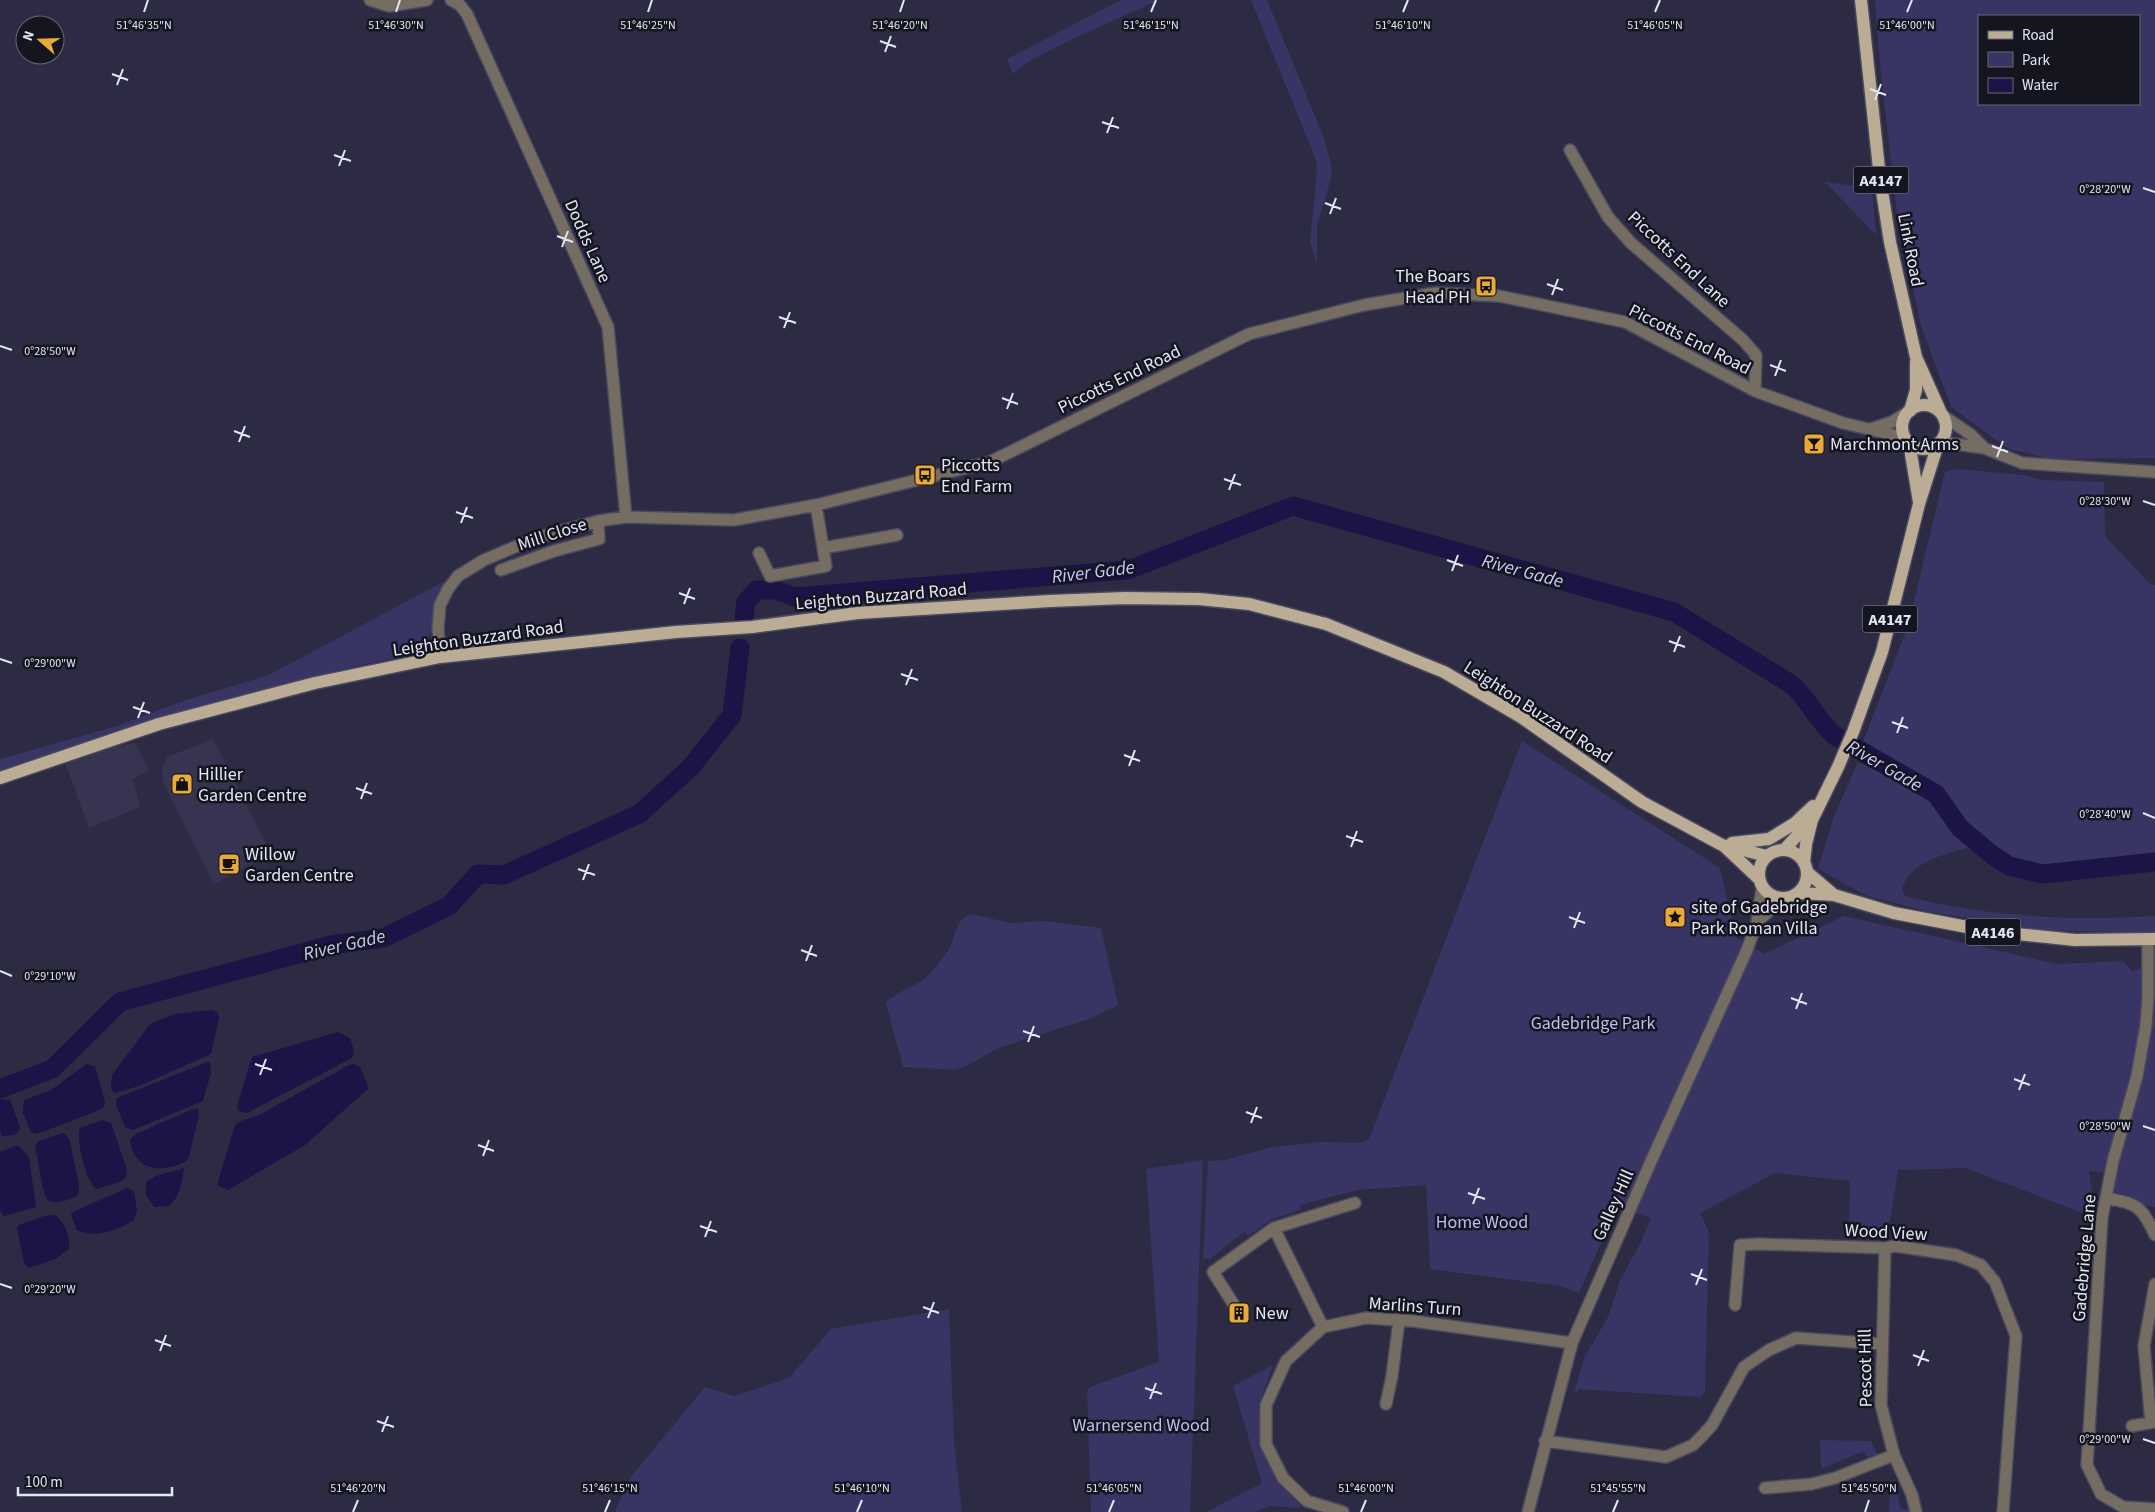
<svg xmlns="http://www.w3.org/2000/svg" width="2155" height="1512" font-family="'Source Sans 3',sans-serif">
	<rect width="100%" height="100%" fill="#2c2b43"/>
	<!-- built -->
	<path fill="#363451" d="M213,739L271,854L214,884L163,782L162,770L167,757Z
		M119,743L120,746L135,743L149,771L133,779L140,807L89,828L64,760Z"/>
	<!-- green -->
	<path fill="#383564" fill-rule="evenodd" d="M1121,0H1159L1068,41L1028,62L1013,74L1007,59Z
		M1251,0H1267L1324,138L1332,168L1331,178L1317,226V263L1310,242L1317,172L1316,160Z
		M1875,0H2155V458L2050,459L2009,449L1951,407L1921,326L1896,206L1880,65ZM1979,16H2139V104H1979Z
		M1825,182L1872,188L1876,235Z
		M1957,469L2023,475L2043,480L2104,482L2105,536L2150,584L2155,585V859C2121,864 2067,875 2034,869C2010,864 1984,846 1968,827C1959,817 1955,802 1945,793C1922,772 1888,762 1861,749L1858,755L1908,626L1945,472Z
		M456,575L436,611L426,647L420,653L356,666L141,723L0,771V759L117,726L186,700L269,675Z
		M1522,741L1720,868L1736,937L1764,954L1844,916L2057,964L2123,961L2132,971L2155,963V1207L2139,1204L2130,1195L2112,1193L2111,1173L2089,1171L2095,1218L1966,1168L1898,1170L1888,1233L1849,1231L1850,1181L1775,1173L1700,1213L1709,1232L1705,1391L1701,1397L1578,1389L1577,1393H1574L1584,1358L1608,1317L1620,1280L1640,1244L1651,1218L1617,1207L1579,1293L1561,1286L1430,1269L1426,1185L1358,1190L1300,1205L1301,1210L1272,1219L1248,1236L1245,1231L1210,1259H1203L1208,1161L1225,1160L1272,1147L1322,1142L1361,1143L1369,1139Z
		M1858,762C1882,774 1913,783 1933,803C1946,817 1956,834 1970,847C1946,854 1907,862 1902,891L1905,896C1987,917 2072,921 2155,916V933L2043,930L1925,911L1865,895L1818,869L1834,816Z
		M972,914L1010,923L1043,921L1101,928L1118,1005L1089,1019L998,1048L965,1067L955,1070L903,1067L886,1003C898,990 913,988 925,978C933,971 942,959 948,951C957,936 954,919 972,914Z
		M1203,1160L1190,1512H1091L1087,1391L1090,1387L1159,1362L1146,1169Z
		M949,1309L954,1442L962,1512H615L630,1478L705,1387L734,1396L789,1378L831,1329Z
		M1273,1365L1258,1406L1263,1449L1271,1468L1302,1508L1270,1506L1255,1512H1206L1262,1483L1233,1386Z
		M1820,1440L1871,1441L1877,1454L1868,1458L1864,1451L1821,1469Z
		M1894,1480L1901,1509H1910L1911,1512H1889L1890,1481Z"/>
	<!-- water -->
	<path fill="#1c1346" d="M212,1010L217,1012L219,1017L211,1054L139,1086L115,1093L111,1089L112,1075L150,1024L174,1014Z
		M338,1032L350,1038L354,1051L352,1058L247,1113L239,1111L237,1106L252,1057Z
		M207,1062L210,1063L211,1073L203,1101L133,1130L125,1127L116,1104L117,1098Z
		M87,1064L95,1067L105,1101L104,1107L100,1110L37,1134L31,1132L23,1113L24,1100L51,1090Z
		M354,1064L360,1067L369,1088L305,1145L228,1190L217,1185L235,1125L241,1121L259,1115L349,1065Z
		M0,1099L10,1100L20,1127L19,1131L14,1135L2,1136L0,1131Z
		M198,1108L199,1115L188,1160C164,1174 135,1172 130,1141L134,1135L190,1110Z
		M102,1120L111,1123L126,1167L127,1176L122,1181L97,1189C87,1186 75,1137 80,1128Z
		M63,1133L67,1136L70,1141L79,1186L78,1195C72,1199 54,1206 48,1200C42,1194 38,1157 35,1146L39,1141Z
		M15,1146L20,1147L29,1158L36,1207L4,1216L0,1211V1152Z
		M184,1168C182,1182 180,1197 169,1206L154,1207L146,1195V1182L156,1176Z
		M127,1188L134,1191L137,1210L134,1220C119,1230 94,1239 77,1230L71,1214C75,1209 116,1194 127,1188Z
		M55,1215C65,1221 72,1240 68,1250L55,1259L29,1268L24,1263L17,1228L19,1225L44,1216Z"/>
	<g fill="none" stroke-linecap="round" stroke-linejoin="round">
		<!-- river -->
		<path stroke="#1c1346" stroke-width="19" d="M744,617L746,602L757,590H776L794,597L1128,570L1293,506L1674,612L1791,684C1809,699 1817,721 1835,736L1936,794L1960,828L1991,854L2009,866L2043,874L2155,862
			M0,1089L52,1069L120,1002L331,945L383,938L449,906L478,874L504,875L639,814L691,767L732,715L740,648"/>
		<!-- minor casing -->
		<g stroke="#4a495f" stroke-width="14">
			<path id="minor" d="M370,0L389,6L427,0
				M451,0L459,4L467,14L608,327L626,517
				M1570,150L1608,217L1631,243L1743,340L1756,355L1755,391
				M1942,415L1970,434L1984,448
				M1871,429L1892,422L1908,412
				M1940,442L1984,448L2022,463L2155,472
				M823,548L897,535
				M759,553L770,576L826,566L816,505
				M501,570L554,551L599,539L598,521
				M440,657L438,628L440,605L448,589L458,576L484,560L536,538L598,521L626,517L734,520L816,505L990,462L1249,334L1364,305L1435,293L1499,296L1625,322L1755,391L1843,423L1890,434L1908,441
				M1757,922L1782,899
				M2148,939V997L2146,1025L2137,1076L2113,1161L2102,1218L2087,1465L2101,1494L2123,1507L2155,1509
				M2106,1198C2137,1204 2141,1205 2155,1235
				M1274,1228L1323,1327
				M1885,1248L1881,1405L1894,1455L1912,1495L1916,1512
				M1735,1305L1740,1245L1760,1244L1885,1248L1895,1246L1956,1255L1981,1265L1995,1282L2016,1336L2003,1512
				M1236,1308L1213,1272L1274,1228L1355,1203
				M1386,1404L1392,1376L1399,1320
				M2151,1422L2144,1346L2155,1284
				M2132,1426L2155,1422
				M1545,1441L1666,1457L1693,1445L1703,1435L1712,1425L1744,1367L1769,1350L1796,1338L1881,1344
				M1765,1488L1812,1484L1835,1478L1894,1455
				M1343,1512L1307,1501L1283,1478L1266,1444V1405L1286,1361L1323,1327L1366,1318L1413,1321L1572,1343
				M1528,1512L1572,1343L1652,1159L1747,950L1757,922L1762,888"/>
		</g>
		<!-- major casing -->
		<g stroke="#4a495f" stroke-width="15">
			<path id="major" d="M1861,0L1880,178L1890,242L1916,357L1941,413
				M1902 427a22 22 0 1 1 44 0a22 22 0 1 1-44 0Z
				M1910,411L1916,390V362
				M1909,442L1919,502
				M0,778L159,724L315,683L440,657L676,632L752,627L858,613L1050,601L1125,598L1199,599L1249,604L1326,624L1444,672L1521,717L1642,802L1722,845L1767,856
				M1732,843L1769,839L1795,823L1813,806
				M1724,846L1759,879
				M1759 874a24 24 0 1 1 48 0a24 24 0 1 1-48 0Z
				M1784,850L1813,818L1838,767L1853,732L1882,652L1919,504L1938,444
				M1804,863L1806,844L1812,820
				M1807,872L1834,895
				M1799,893L1834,895L1894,913L1988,931L2075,940L2155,939"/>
		</g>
		<!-- minor -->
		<use href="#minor" stroke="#756d62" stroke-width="11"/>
		<!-- major -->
		<use href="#major" stroke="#bbac95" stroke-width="12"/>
	</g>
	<!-- ticks -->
	<path fill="none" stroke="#e5e6f5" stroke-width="2" d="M144,12L148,0M396,12L400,0M648,12L652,0M900,12L904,0M1151,12L1156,0M1403,12L1408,0M1655,12L1660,0M1907,12L1912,0M880,41L896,47M885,52L891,36M112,74L128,80M117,85L123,69M1870,89L1886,95M1875,100L1881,84M1102,122L1119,128M1107,133L1113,117M334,155L351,161M339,166L345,150M2143,188L2155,192M1325,203L1341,209M1330,214L1336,198M557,236L573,242M562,247L568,231M1547,284L1563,290M1552,295L1558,279M779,317L796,323M784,328L790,312M0,346L12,350M1770,365L1786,371M1775,376L1781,360M1002,398L1018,404M1007,409L1013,393M234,431L250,437M239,442L245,426M1992,446L2008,452M1997,457L2003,441M1224,479L1241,485M1229,490L1235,474M2143,501L2155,505M456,512L473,518M461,523L467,507M1447,560L1463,566M1452,571L1458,555M679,593L695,599M684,604L690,588M1669,641L1685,647M1674,652L1680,636M0,659L12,663M901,674L918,680M906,685L912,669M133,707L150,713M138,718L144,702M1892,722L1908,728M1897,733L1903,717M1124,755L1140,761M1129,766L1135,750M356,788L372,794M361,799L367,783M2143,813L2155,818M1346,836L1363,842M1351,847L1357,831M578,869L595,875M583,880L589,864M1569,917L1585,923M1574,928L1580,912M801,950L817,956M806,961L812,945M0,971L12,976M1791,998L1807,1004M1796,1009L1802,993M1023,1031L1040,1037M1028,1042L1034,1026M255,1064L272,1070M260,1075L266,1059M2014,1079L2030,1085M2019,1090L2025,1074M1246,1112L1262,1118M1251,1123L1257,1107M2143,1126L2155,1130M478,1145L494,1151M483,1156L489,1140M1468,1193L1485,1199M1473,1204L1479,1188M700,1226L717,1232M705,1237L711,1221M1691,1274L1707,1280M0,1284L12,1288M1696,1285L1702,1269M923,1307L939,1313M928,1318L934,1302M155,1340L171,1346M160,1351L166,1335M1913,1355L1929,1361M1918,1366L1924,1350M1145,1388L1162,1394M1150,1399L1156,1383M377,1421L394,1427M382,1432L388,1416M2143,1439L2155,1443M353,1512L358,1500M605,1512L610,1500M857,1512L862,1500M1109,1512L1114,1500M1361,1512L1366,1500M1613,1512L1618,1500M1865,1512L1869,1500"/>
	<!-- icons -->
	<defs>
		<g id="bus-square" transform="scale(1.125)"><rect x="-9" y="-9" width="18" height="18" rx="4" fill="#eaaa38" stroke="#151520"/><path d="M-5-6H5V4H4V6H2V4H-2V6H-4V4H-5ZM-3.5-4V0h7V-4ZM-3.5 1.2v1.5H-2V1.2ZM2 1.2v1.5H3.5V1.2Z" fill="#111"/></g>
		<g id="bar-square" transform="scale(1.125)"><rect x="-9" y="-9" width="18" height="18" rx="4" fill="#eaaa38" stroke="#151520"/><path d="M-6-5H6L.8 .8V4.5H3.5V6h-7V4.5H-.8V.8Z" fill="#111"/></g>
		<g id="shop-square" transform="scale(1.125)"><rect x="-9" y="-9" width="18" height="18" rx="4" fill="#eaaa38" stroke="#151520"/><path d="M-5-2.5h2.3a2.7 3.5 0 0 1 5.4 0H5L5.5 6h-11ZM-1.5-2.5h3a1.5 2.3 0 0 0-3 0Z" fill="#111"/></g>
		<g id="cafe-square" transform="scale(1.125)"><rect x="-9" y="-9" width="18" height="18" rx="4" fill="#eaaa38" stroke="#151520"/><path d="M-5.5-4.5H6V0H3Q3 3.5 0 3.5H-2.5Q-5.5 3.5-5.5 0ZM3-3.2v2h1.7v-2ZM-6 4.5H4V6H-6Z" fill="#111"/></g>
		<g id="sight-square" transform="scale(1.125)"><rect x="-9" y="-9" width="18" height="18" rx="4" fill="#eaaa38" stroke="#151520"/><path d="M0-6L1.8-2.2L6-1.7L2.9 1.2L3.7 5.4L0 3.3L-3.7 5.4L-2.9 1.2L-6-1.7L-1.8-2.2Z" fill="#111"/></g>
		<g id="building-square" transform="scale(1.125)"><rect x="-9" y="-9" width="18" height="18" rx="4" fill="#eaaa38" stroke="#151520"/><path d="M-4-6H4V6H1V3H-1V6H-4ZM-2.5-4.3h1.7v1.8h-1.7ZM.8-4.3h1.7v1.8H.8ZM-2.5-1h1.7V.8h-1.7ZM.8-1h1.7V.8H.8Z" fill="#111"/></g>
	</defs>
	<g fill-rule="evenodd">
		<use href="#bus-square" x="1486" y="286"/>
		<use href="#bar-square" x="1814" y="444"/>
		<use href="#bus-square" x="925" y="475"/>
		<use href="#shop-square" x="182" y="784"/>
		<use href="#cafe-square" x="229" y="864"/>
		<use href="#sight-square" x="1675" y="917"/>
		<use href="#building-square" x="1239" y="1313"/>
	</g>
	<g text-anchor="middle" stroke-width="5" stroke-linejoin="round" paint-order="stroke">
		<!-- shield labels -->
		<g fill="#151520" stroke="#a7a7b5" stroke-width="1">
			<rect x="1853.5" y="166.5" width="55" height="27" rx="4"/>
			<rect x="1862.5" y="605.5" width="55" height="27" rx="4"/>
			<rect x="1965.5" y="918.5" width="55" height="27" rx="4"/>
		</g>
		<g font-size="16" font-weight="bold" fill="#e5e6f5">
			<text x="1881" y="186">A4147</text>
			<text x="1890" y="625">A4147</text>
			<text x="1993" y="938">A4146</text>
		</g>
		<!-- street labels -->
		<g font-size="18" fill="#e5e6f5" stroke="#151520">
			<text transform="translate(588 241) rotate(66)" y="6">Dodds Lane</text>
			<text transform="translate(1911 250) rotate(79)" y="6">Link Road</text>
			<text transform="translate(1679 259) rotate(43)" y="6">Piccotts End Lane</text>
			<text transform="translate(1690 339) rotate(27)" y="6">Piccotts End Road</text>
			<text transform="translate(1119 379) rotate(-26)" y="6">Piccotts End Road</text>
			<text transform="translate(552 534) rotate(-18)" y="6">Mill Close</text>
			<text transform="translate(881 596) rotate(-5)" y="6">Leighton Buzzard Road</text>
			<text transform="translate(478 638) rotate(-8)" y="6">Leighton Buzzard Road</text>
			<text transform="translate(1538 712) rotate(33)" y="6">Leighton Buzzard Road</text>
			<text transform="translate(1613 1205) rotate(-66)" y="6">Galley Hill</text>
			<text transform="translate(1886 1232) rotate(3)" y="6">Wood View</text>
			<text transform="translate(2084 1258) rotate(-85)" y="6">Gadebridge Lane</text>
			<text transform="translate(1415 1306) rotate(4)" y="6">Marlins Turn</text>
			<text transform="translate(1865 1368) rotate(-91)" y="6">Pescot Hill</text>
		</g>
		<!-- poi labels -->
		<g font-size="18" fill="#e5e6f5" stroke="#151520" text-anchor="start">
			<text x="1470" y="282" text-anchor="end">The Boars<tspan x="1470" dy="21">Head PH</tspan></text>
			<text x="1830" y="450">Marchmont Arms</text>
			<text x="941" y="471">Piccotts<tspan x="941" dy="21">End Farm</tspan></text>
			<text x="198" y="780">Hillier<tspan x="198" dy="21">Garden Centre</tspan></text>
			<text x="245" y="860">Willow<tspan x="245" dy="21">Garden Centre</tspan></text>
			<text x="1691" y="913">site of Gadebridge<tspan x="1691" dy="21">Park Roman Villa</tspan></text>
			<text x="1255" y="1319">New</text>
		</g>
		<!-- park labels -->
		<g font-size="18" fill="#bebdf1" stroke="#151520">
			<text x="1593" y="1029">Gadebridge Park</text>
			<text x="1482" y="1228">Home Wood</text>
			<text x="1141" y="1431">Warnersend Wood</text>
		</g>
		<!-- water labels -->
		<g font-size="19" font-style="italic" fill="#c9c8fd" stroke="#151520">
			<text transform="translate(1523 570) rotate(15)" y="7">River Gade</text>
			<text transform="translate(1093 571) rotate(-7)" y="7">River Gade</text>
			<text transform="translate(1885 765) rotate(30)" y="7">River Gade</text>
			<text transform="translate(344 944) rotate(-13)" y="7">River Gade</text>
		</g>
	</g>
	<g font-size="12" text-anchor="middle" fill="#e5e6f5" stroke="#151520" stroke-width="5" stroke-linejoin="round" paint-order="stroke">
		<text x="144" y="29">51°46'35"N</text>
		<text x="396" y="29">51°46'30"N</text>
		<text x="648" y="29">51°46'25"N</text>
		<text x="900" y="29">51°46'20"N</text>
		<text x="1151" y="29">51°46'15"N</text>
		<text x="1403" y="29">51°46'10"N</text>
		<text x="1655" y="29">51°46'05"N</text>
		<text x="1907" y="29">51°46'00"N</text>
		<text x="2105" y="193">0°28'20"W</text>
		<text x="50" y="355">0°28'50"W</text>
		<text x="2105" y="505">0°28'30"W</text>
		<text x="50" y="667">0°29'00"W</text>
		<text x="2105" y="818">0°28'40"W</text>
		<text x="50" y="980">0°29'10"W</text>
		<text x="2105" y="1130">0°28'50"W</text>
		<text x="50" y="1293">0°29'20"W</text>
		<text x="2105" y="1443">0°29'00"W</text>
		<text x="358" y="1492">51°46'20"N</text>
		<text x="610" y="1492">51°46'15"N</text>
		<text x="862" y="1492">51°46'10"N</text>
		<text x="1114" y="1492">51°46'05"N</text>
		<text x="1366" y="1492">51°46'00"N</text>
		<text x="1618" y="1492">51°45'55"N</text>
		<text x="1869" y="1492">51°45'50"N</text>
	</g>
	<!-- legend -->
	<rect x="1978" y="15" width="162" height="90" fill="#151520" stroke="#686975"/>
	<rect x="1988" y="31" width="25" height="8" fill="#bbac95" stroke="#686975"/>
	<text x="2022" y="40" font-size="15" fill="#e5e6f5">Road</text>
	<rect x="1988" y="52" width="25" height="15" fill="#383564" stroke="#686975"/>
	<text x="2022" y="65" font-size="15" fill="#e5e6f5">Park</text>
	<rect x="1988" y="78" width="25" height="15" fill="#1c1346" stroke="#686975"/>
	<text x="2022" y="90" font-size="15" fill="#e5e6f5">Water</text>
	<!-- north arrow -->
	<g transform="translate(40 40) rotate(290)"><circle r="24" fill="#151520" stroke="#686975"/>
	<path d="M0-4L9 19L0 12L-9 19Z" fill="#eaaa38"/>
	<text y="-8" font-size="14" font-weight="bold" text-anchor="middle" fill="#e5e6f5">N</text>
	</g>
	<!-- scale -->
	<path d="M18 1487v8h154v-8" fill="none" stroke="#e5e6f5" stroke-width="2.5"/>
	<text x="25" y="1487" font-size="15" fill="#e5e6f5" stroke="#151520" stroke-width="4" paint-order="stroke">100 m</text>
</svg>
